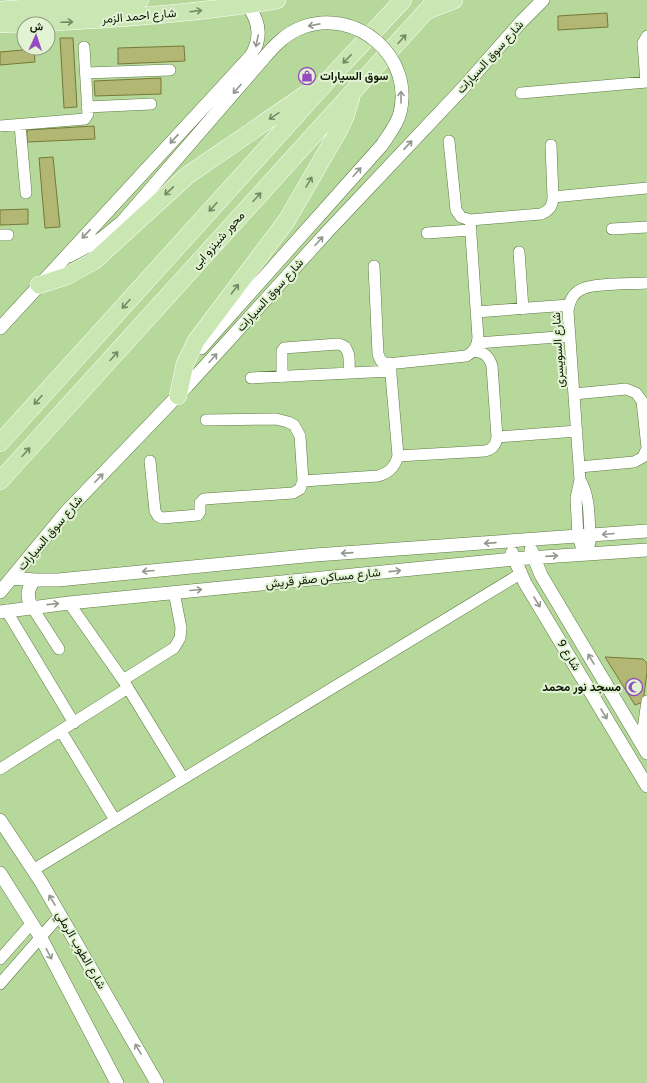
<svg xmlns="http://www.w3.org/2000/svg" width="647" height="1083" font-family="Overpass,Vazirmatn,sans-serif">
	<rect width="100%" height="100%" fill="#b7d89b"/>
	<!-- building -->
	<path fill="#b3b774" stroke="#767937" d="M607,13L608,27L558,30V16Z
		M60,38H73L77,107L64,108Z
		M184,46L185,61L118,64V48Z
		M34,49L35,62L0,65V52Z
		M161,78V94L95,96L94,81Z
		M94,126L95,139L27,142V130Z
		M53,157L60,227L45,228L39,158Z
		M28,209V224L0,225V210Z
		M605,657L643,659L647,663V672L643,702L635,705Z"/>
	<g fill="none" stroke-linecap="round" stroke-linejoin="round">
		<!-- minor casing -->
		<g stroke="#5d7a42" stroke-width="12">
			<path id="minor" d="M86,73L170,70
				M646,82L643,43L647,36
				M521,93L647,82
				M87,107L151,104
				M20,125L26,193
				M0,126L85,119L88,114L84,47
				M449,141L456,210L461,217L470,220L541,214C549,211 553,206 553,197L551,145
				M553,197L647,188
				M612,229L647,227
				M427,233L471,230
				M0,235H8
				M519,252L523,309
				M374,266L378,354L381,361L387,364L466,356C474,352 477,347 478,338L470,220
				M476,312L569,305
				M478,343L570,336
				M282,377V351L284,348L338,344C352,346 349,363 349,373
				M251,378L391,371
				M574,394L626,389L636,393L642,401L647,448L643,457L634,462L579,467
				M497,437L577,431
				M398,456L485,451C493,449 496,445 497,437L492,366C489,356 484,352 474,351
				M150,461L155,511L158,516L162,518L198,515L200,512V503L204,499L293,493L300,489L303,481L300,436L294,425L288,422L276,419L206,420
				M580,480C590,496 589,517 590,536V542L587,554L581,546L578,537L576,498L580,480L568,311C569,302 573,293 582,289C594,283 632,284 647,283
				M303,481L378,476C389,473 395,467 398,456L390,363
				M69,603L123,680L183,778
				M32,607L59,649
				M6,610L74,723
				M123,680L174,648L180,638L181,628L174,592
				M61,731L115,820
				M641,743L647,701
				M0,769L128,688
				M33,870L520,574
				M0,959L31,924
				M0,984L60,915"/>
		</g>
		<!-- tertiary casing -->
		<g stroke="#5d7a42" stroke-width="14">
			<path id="tertiary" d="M69,256L101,239L122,222L263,59
				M0,328L251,56C262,38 260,21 247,5
				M201,348L382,145
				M531,550L541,575L647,753
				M512,553L525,583L647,786
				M12,578L35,580H58L315,555L647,531
				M0,592L66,512L187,386L328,231L463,88L521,22L543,0
				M32,607C26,597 27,588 35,580
				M0,612L69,603L514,559L647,550
				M0,820L41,882L157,1083
				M0,873L41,938L117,1083"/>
		</g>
		<!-- primary casing -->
		<g stroke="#fff" stroke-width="18">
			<path id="primary" d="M0,10L140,0
				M428,10L454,0
				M0,24C93,21 186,15 277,0
				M39,285L67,276L94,261L188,175L306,94
				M178,396L185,364L196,341L287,220L339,130L345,117L351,98
				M0,443L330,78L403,0
				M0,481L436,0"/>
		</g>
		<!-- minor -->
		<use href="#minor" stroke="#fff" stroke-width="11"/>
		<!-- tertiary -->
		<use href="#tertiary" stroke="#fff" stroke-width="13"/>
		<!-- primary -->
		<use href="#primary" stroke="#cae6b2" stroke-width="17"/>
		<!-- tertiary-bridge casing -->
		<g stroke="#5d7a42" stroke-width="14" stroke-linecap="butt">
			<path id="tertiary-bridge" d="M263,59C274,46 286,33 303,27C356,8 414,56 400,113C397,125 389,134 382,145"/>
		</g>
		<!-- tertiary-bridge -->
		<use href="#tertiary-bridge" stroke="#fff" stroke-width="13"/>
	</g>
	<!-- one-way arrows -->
	<defs><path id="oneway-shaft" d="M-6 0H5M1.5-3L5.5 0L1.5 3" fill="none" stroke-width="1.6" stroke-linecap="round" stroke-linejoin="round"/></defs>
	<g stroke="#758a64">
		<use href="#oneway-shaft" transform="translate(196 11) rotate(-7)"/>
		<use href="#oneway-shaft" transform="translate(67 22) rotate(-2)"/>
		<use href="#oneway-shaft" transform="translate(402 39) rotate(-48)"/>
		<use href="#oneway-shaft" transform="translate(347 59) rotate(134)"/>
		<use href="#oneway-shaft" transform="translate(274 116) rotate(146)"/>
		<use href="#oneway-shaft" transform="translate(309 182) rotate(-60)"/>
		<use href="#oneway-shaft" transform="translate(169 191) rotate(137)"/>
		<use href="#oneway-shaft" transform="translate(257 197) rotate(-48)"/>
		<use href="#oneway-shaft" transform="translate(213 207) rotate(132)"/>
		<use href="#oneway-shaft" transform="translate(235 289) rotate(-53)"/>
		<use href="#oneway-shaft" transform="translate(126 304) rotate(132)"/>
		<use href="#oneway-shaft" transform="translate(114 356) rotate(-48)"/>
		<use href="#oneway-shaft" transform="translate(38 400) rotate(132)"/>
		<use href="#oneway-shaft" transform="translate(26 452) rotate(-48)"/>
	</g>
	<g stroke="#93988e">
		<use href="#oneway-shaft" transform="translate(314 25) rotate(169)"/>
		<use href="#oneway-shaft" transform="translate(257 41) rotate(102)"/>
		<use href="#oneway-shaft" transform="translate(237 89) rotate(131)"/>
		<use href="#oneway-shaft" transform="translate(401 97) rotate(-90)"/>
		<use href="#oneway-shaft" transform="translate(174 139) rotate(133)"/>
		<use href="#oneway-shaft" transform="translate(408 145) rotate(-47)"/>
		<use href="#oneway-shaft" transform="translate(357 172) rotate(-48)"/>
		<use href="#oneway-shaft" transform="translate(86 234) rotate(133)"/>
		<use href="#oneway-shaft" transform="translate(319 241) rotate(-48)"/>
		<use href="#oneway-shaft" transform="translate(213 358) rotate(-48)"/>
		<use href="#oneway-shaft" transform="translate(99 478) rotate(-46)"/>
		<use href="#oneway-shaft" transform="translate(608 534) rotate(175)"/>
		<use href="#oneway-shaft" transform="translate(490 543) rotate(176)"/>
		<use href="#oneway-shaft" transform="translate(347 553) rotate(176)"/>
		<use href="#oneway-shaft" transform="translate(552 556) rotate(-4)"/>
		<use href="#oneway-shaft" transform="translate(148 571) rotate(175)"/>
		<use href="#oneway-shaft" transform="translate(395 571) rotate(-6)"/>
		<use href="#oneway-shaft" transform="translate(196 590) rotate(-5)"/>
		<use href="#oneway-shaft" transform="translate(537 602) rotate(59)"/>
		<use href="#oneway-shaft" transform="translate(53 604) rotate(-6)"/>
		<use href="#oneway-shaft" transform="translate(591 659) rotate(-121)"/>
		<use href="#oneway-shaft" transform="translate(604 714) rotate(59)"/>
		<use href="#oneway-shaft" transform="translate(52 900) rotate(-121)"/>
		<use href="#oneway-shaft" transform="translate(49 954) rotate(62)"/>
		<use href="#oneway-shaft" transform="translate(138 1049) rotate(-120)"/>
	</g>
	<!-- icons -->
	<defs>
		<g id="shop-ring" transform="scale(0.9)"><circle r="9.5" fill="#e2f3d4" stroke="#954cbf" stroke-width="1.5"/><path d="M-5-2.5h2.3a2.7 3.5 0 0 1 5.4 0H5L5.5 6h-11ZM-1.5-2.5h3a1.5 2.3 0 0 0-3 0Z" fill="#954cbf"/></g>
		<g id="mosque-ring" transform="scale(0.9)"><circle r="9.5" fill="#e2f3d4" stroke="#954cbf" stroke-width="1.5"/><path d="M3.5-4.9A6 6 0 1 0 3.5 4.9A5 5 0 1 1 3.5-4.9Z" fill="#954cbf"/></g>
	</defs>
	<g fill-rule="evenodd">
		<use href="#shop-ring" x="307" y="76"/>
		<use href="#mosque-ring" x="634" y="687"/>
	</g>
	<g text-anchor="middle" stroke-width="4" stroke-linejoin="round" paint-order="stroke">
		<!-- street labels -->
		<g font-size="12" fill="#0e1904" stroke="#e2f3d4">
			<text transform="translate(139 16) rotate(-5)" y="4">شارع احمد الزمر</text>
			<text transform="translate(490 57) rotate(-48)" y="4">شارع سوق السيارات</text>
			<text transform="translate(218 240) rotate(-48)" y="4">محور شينزو ابى</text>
			<text transform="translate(270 295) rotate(-48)" y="4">شارع سوق السيارات</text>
			<text transform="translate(558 350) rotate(-93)" y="4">شارع السويسرى</text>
			<text transform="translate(50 533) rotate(-50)" y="4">شارع سوق السيارات</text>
			<text transform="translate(323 578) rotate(-6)" y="4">شارع مساكن صقر قريش</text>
			<text transform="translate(569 655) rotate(59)" y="4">شارع 9</text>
			<text transform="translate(81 950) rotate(60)" y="4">شارع الطوب الرملي</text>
		</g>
		<!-- poi labels -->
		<g font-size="12" font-weight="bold" fill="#0e1904" stroke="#e2f3d4" text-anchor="start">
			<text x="320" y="80">سوق السيارات</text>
			<text x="621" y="691" text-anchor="end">مسجد نور محمد</text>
		</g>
	</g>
	<!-- north arrow -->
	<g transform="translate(36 36) rotate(3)"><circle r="19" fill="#e2f3d4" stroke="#8d9c81"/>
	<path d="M0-3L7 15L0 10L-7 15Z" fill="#954cbf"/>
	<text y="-6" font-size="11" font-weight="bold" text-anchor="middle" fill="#0e1904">ش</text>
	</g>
</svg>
